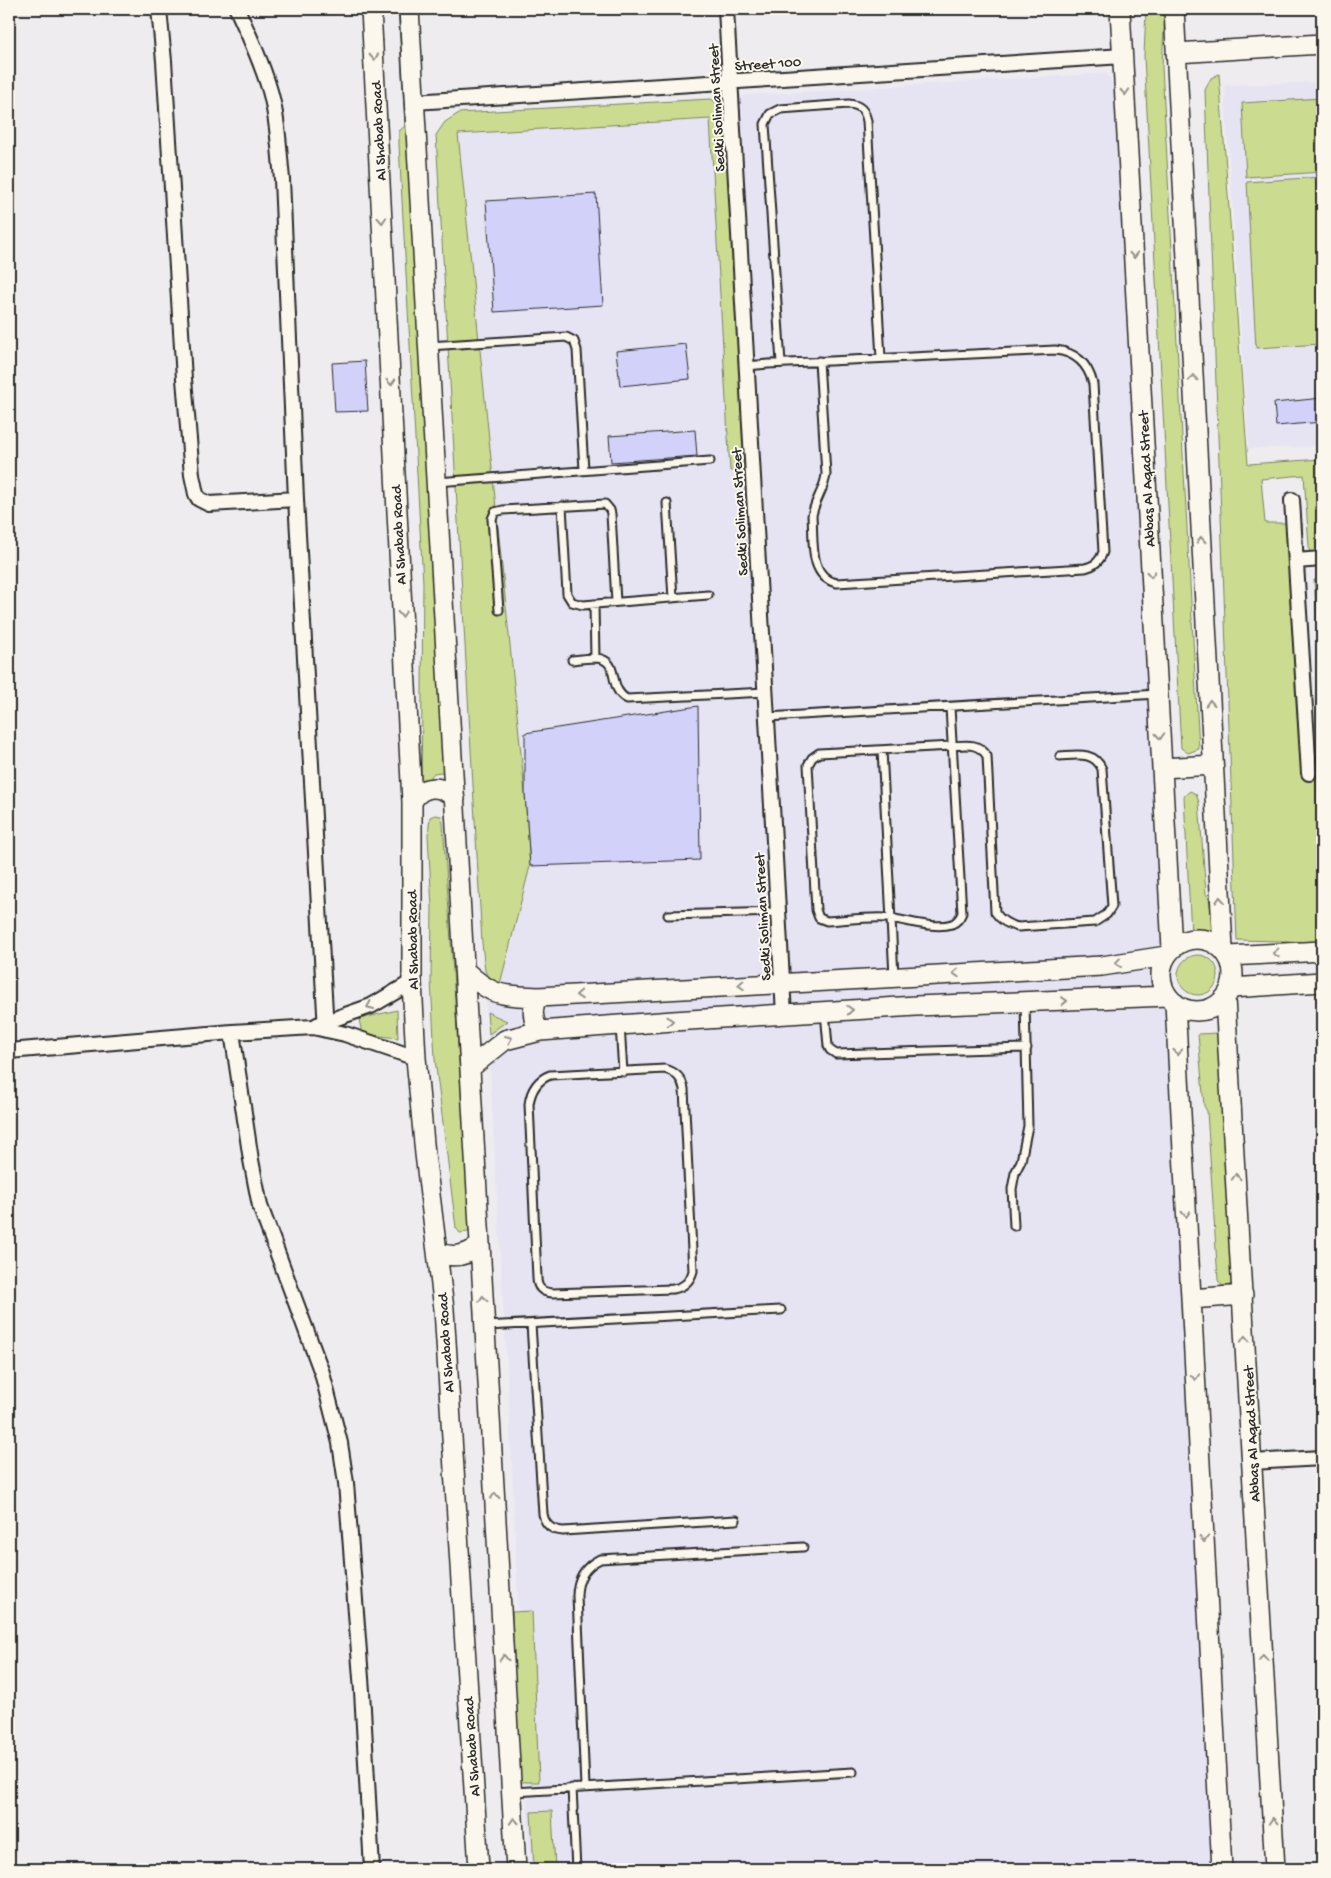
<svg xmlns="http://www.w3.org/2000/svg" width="1331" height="1878" font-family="'Gochi Hand',sans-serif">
	<rect width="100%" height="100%" fill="#efecf0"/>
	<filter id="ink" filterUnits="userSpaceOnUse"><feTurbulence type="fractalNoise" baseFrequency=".02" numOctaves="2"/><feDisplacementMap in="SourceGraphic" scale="10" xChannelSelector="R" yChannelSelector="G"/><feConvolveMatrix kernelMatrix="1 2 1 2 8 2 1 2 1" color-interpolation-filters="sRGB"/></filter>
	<g filter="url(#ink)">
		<!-- built -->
		<path fill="#e6e4f3" d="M1106,73L1117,88L1213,1869H530L509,1406L436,135L445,122L459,113Z
			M1322,82V446L1249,449L1224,85Z"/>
		<!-- green -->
		<path fill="#cbdc90" stroke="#7b845e" d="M398,9H402L447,776L441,772L434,773L429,779L421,796L423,583L399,145V131L405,126Z
			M1146,9H1165L1162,67L1199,749L1188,753L1181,748L1144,56Z
			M1219,74L1248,464L1322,459V559L1310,560L1304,475L1261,479L1265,523H1302L1322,893V942L1237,940L1205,90L1211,78Z
			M1322,98V172L1246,177L1242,103Z
			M711,99L725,108L729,125L744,470L730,471L710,119L458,134L525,793L530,866L500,984L494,983L485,971L482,943L436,135L445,122L459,113Z
			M1322,177V344L1256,348L1247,182Z
			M1314,580H1322V690Z
			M1318,780H1322V874Z
			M1190,791L1196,794L1199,802L1206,894L1209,898L1214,932L1198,931L1191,934L1184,796Z
			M435,815L441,816L443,823L470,1225L468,1232L460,1233L456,1228L435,1059L431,980L432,908L428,835L430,817Z
			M1178 975a20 20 0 1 1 40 0a20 20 0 1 1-40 0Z
			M397,1010L398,1038L362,1034L359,1019Z
			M487,1012L507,1021L489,1034Z
			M1218,1033L1233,1282C1226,1288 1222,1288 1218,1280L1207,1111L1204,1106L1198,1034Z
			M532,1611L539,1782H519L512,1612Z
			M552,1811L555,1869H534L531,1812Z"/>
		<!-- building -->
		<path fill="#d2d1fa" stroke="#2b2b2b" d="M596,194L603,305L494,312L486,201Z
			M686,344L690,379L620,386L616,351Z
			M365,361L368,411L335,412L332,363Z
			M1322,398V422L1276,426L1274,403Z
			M695,430L697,456L611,462L609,436Z
			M698,706L700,860L530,866L525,793V733Z"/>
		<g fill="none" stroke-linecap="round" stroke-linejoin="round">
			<!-- lane casing -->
			<g stroke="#2b2b2b" stroke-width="11">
				<path id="lane" d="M429,346L566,337L574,341L577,350L584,470
					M781,363L765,124L770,114L780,109L849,104C860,105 865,110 867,121L881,358
					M747,366L768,364L1055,350C1075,352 1088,363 1093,384L1103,552C1100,561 1095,566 1085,568L837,583C808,577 814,539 812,516C814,501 825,489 826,474L819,361
					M437,482L710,461
					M667,503L673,598
					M562,506L567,594L572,602L583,605L708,595
					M594,604L595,658
					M499,610L492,519L495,512L503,510L605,504L610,510L611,514L616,602
					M572,660C580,659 588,658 596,658C622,660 606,688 627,699L766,692
					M950,707L962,913C960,918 957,922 952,924C933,930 905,919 886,918C866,917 846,920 827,921L819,918L816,910L808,765L812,758L819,753L952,746C966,745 978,742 987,756L995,912C1001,921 1008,925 1018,927L1095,922L1107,914L1112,906L1102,769C1094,751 1077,755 1060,756
					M767,717L1158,694
					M882,750L894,976
					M668,915L778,912
					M825,1012L828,1046L830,1050L836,1054L1027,1048
					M620,1025L623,1072
					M665,1069C676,1072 682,1078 684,1089L693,1271C690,1282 684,1287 673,1289L552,1293C542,1292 537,1288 537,1278L529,1104C531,1090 537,1080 550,1075Z
					M1014,1226L1012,1189L1015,1173L1021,1161L1028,1126L1025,1003
					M531,1324L543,1514C545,1525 551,1530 563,1531L736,1520
					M486,1326L781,1310
					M585,1787L577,1596C577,1579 584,1567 600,1559L803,1547
					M572,1788L576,1869
					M514,1792L853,1772"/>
			</g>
			<!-- street casing -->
			<g stroke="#2b2b2b" stroke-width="18">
				<path id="street" d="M159,9L164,61L184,379L192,475L196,494L199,499L209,504L296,499
					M237,9C249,35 262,63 270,91C278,119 279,150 282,179L296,499L326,1030
					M726,9L784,1014
					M414,102L1123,56
					M1292,500L1309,773
					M1296,561L1322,559
					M317,1025L371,1006L412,982
					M232,1032L251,1160L260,1206L322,1373L340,1443L346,1483L362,1691L372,1869
					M9,1051L232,1032L313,1027L345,1034L416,1058
					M1252,1462L1322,1458"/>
			</g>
			<!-- secondary casing -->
			<g stroke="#2b2b2b" stroke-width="22">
				<path id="secondary" d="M371,9L412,802V982L416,1058L425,1154L444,1309L479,1869
					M409,9L516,1869
					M1120,9L1172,949
					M1174,9L1223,949
					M1176,53L1322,44
					M1162,768L1213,765
					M412,802C422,784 442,784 455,799
					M1161 975a36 36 0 1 1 72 0a36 36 0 1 1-72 0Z
					M1229,956L1322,951
					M464,970C493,997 501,995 538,997L1102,966L1166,956
					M1231,988L1322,982
					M538,997C531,1007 532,1021 540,1031
					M1225,998L1275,1869
					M1175,1003L1222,1869
					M470,1068L505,1040L540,1031L673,1021L916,1006L1168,996
					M437,1252C453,1259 467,1256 480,1245
					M1191,1299L1243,1295"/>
			</g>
			<!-- lane -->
			<use href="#lane" stroke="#fbf7ec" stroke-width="7"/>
			<!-- street -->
			<use href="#street" stroke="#fbf7ec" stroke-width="14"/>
			<!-- secondary -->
			<use href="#secondary" stroke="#fbf7ec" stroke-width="19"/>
		</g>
		<!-- one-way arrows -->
		<defs><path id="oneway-chevron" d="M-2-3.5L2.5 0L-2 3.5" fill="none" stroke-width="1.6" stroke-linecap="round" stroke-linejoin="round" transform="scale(1.25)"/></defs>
		<g stroke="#93918c">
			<use href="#oneway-chevron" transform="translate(374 57) rotate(87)"/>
			<use href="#oneway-chevron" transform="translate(1125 92) rotate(87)"/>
			<use href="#oneway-chevron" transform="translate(382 220) rotate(87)"/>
			<use href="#oneway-chevron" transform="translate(1134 255) rotate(87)"/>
			<use href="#oneway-chevron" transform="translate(1193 378) rotate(-93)"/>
			<use href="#oneway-chevron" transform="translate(391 382) rotate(87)"/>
			<use href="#oneway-chevron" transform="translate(1201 540) rotate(-93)"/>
			<use href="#oneway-chevron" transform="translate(1151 574) rotate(87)"/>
			<use href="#oneway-chevron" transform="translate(402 614) rotate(87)"/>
			<use href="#oneway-chevron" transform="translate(1210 703) rotate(-93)"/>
			<use href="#oneway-chevron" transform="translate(1160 736) rotate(87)"/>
			<use href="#oneway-chevron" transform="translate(1220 900) rotate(-93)"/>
			<use href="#oneway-chevron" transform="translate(1276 953) rotate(177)"/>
			<use href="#oneway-chevron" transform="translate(1118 963) rotate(173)"/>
			<use href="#oneway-chevron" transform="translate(956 973) rotate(177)"/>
			<use href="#oneway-chevron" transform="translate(741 985) rotate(177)"/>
			<use href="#oneway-chevron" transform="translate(579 995) rotate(176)"/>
			<use href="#oneway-chevron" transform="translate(1064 1001) rotate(-2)"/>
			<use href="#oneway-chevron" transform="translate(370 1006) rotate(156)"/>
			<use href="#oneway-chevron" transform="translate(850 1010) rotate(-3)"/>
			<use href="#oneway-chevron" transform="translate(670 1021) rotate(-4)"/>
			<use href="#oneway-chevron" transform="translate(509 1039) rotate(-23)"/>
			<use href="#oneway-chevron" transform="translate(1178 1052) rotate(87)"/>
			<use href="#oneway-chevron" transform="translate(1236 1177) rotate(-93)"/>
			<use href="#oneway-chevron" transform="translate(1186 1214) rotate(87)"/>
			<use href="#oneway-chevron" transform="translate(483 1299) rotate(-93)"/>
			<use href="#oneway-chevron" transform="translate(1245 1339) rotate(-93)"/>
			<use href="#oneway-chevron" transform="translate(1195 1377) rotate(87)"/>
			<use href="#oneway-chevron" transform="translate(495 1496) rotate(-93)"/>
			<use href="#oneway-chevron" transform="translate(1204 1539) rotate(87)"/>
			<use href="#oneway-chevron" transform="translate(504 1658) rotate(-93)"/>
			<use href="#oneway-chevron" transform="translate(1263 1658) rotate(-93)"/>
			<use href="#oneway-chevron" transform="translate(514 1821) rotate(-93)"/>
			<use href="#oneway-chevron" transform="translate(1273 1821) rotate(-93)"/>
		</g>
	</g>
	<g text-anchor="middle" stroke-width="4" stroke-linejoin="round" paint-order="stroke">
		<!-- street labels -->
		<g font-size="15" fill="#2b2b2b" stroke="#fbf7ec">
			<text transform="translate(768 63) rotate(-4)" y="5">Street 100</text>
			<text transform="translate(716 108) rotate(-93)" y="5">Sedki Soliman Street</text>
			<text transform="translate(378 131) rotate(-93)" y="5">Al Shabab Road</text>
			<text transform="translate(1146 479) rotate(-93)" y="5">Abbas Al Aqad Street</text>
			<text transform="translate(739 512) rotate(-93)" y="5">Sedki Soliman Street</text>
			<text transform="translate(398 535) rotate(-93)" y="5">Al Shabab Road</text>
			<text transform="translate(762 917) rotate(-93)" y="5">Sedki Soliman Street</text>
			<text transform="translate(412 940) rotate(-91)" y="5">Al Shabab Road</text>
			<text transform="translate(445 1343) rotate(-94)" y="5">Al Shabab Road</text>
			<text transform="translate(1251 1434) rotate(-93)" y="5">Abbas Al Aqad Street</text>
			<text transform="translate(471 1747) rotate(-94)" y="5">Al Shabab Road</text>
		</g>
	</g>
	<!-- margin -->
	<rect width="1331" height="1878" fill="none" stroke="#fbf7ec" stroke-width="30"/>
	<rect x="15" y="15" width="1301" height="1848" fill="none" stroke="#2b2b2b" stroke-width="2" filter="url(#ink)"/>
</svg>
